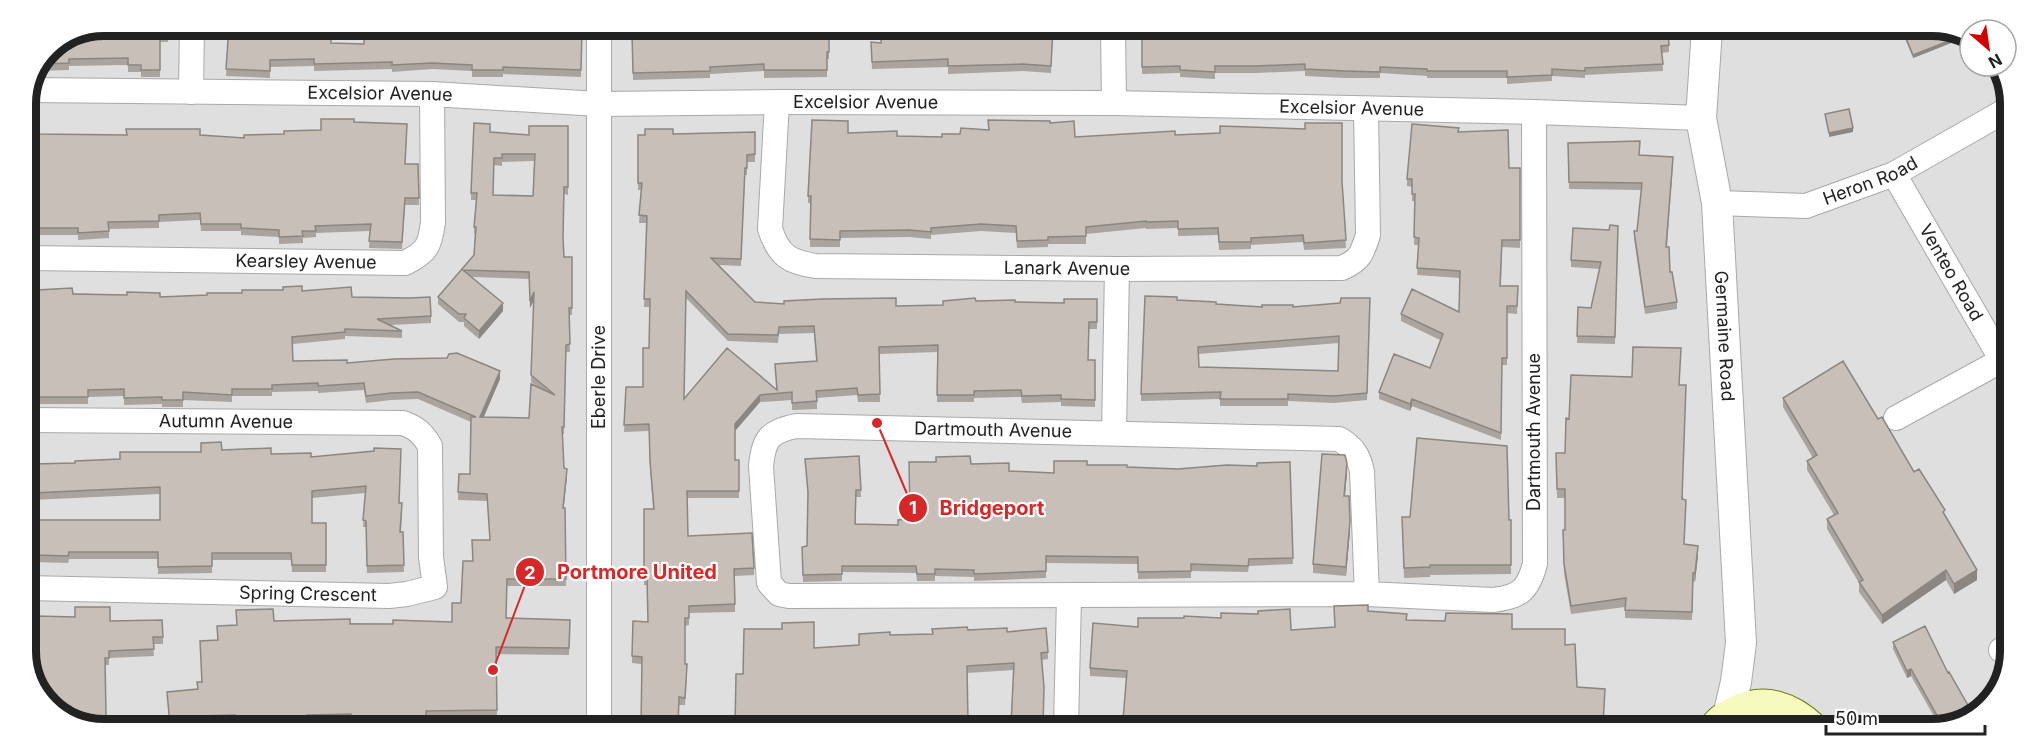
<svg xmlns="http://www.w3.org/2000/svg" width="2036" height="755" font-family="Inter,sans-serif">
	<rect width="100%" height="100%" fill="#f2efe9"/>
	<!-- residential -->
	<path fill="#e0dfdf" d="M104,26L1957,30L1970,39V66H1998L2010,99L2006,676L1976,716L1932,729L79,725L42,699L26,656V100L49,48Z"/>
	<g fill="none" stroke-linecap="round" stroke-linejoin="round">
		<!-- minor casing -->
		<g stroke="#a9a9a9" stroke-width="26">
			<g id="minor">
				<path d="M1113,28L1114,103"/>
				<path id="s1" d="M30,90L432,94L599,104L777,102L1114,103L1534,112L1701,118"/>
				<path d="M191,92L192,26"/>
				<path id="s2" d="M777,102L770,229C779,256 789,262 816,266L1117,269L1342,268C1360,260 1362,254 1368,235L1366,110"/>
				<path id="s3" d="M1894,174L2008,371"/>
				<path id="s4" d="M1717,203L1806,206L1894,174L2010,108"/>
				<path id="s5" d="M26,258L405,263C427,252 430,246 433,222L432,94"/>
				<path d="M1896,418L2008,357"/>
				<path id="s6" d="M26,420L403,423C417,428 423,434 430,446L431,557L435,587L407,594L389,596L26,588"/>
				<path d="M1114,433L1117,269"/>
				<path d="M1367,594L1362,472C1359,456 1353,447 1339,439L797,426C769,431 764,439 761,466L769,583L779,594L789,596L1367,594L1493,600C1520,597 1528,590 1535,564L1534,112"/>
				<path d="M2001,650L2006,647"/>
				<path d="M599,726V27"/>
				<path d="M1066,727L1069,596"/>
			</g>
		</g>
		<!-- tertiary casing -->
		<g stroke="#a9a9a9" stroke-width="32">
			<g id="tertiary">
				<path id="s7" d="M1707,29L1701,118L1717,203L1741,643L1736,682L1728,716"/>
			</g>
		</g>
		<!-- secondary casing -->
		<g stroke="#707d05" stroke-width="35">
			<path id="secondary" d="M1715,729C1721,720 1729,716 1738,712C1765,699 1791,709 1812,729"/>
		</g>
		<!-- minor -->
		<use href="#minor" stroke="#fff" stroke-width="24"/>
		<!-- tertiary -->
		<use href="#tertiary" stroke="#fff" stroke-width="30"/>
		<!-- secondary -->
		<use href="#secondary" stroke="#f7fabf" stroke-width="33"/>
	</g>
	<!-- wall -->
	<path fill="#aba49e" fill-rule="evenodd" d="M168,26V42H160V77H141V72H128V65L69,66V70L38,71L49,48Z
		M225,26H331V43L364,44L466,35L501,34L537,28L534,26L570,27V30H582L581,77L503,74V77H472V71L432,69L392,72V69L314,71V66L270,67V78L226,76L229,33H226Z
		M829,27V59H827V77L764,78V71L710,74V78L633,80L632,34Z
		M1053,28L1051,73L1023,71L948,74V67L872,69L871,42L881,43Z
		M1142,28L1558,30L1669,45V52L1662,53L1663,71L1585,75V78L1552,76V81L1507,84V78H1427V76L1380,73V78H1345L1305,76V71L1256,73H1215V79L1180,77V73L1142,74Z
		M1903,31L1951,43L1913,58L1903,34Z
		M988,120L1050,123L1075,137L1175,135L1342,181L1346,248L1304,250L1303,242L1251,245V249L1219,250L1218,235L1178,236V228L1146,229V228L1086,234V244H1048V247L1017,248L1016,233L981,231L931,235V239L909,237L840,238V247H810V203H808V196L848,133L897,136L942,137L989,130Z
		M354,122L405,164H418L419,205H405L402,249L369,248L370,231L316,233V237L303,238V243L279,244V237L241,235V231H201L200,220L159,222V228L109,229V238L78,240V235H37V227H26V128L36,134L127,135H200L244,138L321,130Z
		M568,126V195L564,194L563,241L564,257H572V315H569L570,352H566L564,434H562L564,468L567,476L563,508H565L566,586H507L506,618L570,620L569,655L496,654L497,717L426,719V726H351V721L307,723V726H235V722L195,724V725H170L167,692L198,689L202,682L218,640L274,621L393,624L452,622L461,603L473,561L490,540L487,501L458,500L459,474H470L471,422L418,399L391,400L366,403L364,390L318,393V391L272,392V396H232V402L183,400V407H162V404L124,405V396L88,397V404H37V395H26V291L160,297L302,291L352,297L431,316V323L391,325L402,331V338L345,336V339L293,344V361L347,363L500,379L484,417L529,418L538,387L531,382L534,300L530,308L529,279L472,277L503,311L479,339L464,326V322H459L438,304V297L474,255L475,234H474V227L477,200H471V193L490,132L529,135ZM534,161L533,196L493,195L494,165L502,166V162Z
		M755,132V162H747V175H745L741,266L719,265L755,302L784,304L896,306L943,305L976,301L1064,303L1097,299V329H1089L1088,360H1095V407L1061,406V402L1022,403L1021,397L974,398V402H937L938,352L879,354L880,402H858L857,395L817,398V409L792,410V400L760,402L735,431V460H739V498H687L688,536L754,568V575L735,576V612L689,613V625L685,626V664L687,671L685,705H679L641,664L632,663V656L648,622L647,585H644V509H653L650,469L649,431L624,432L626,387H643L649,348L650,307H644L647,223H639L641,190H638V135ZM686,298L728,341L778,343L779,334L814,333L816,361L775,364L777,389L684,399Z
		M1459,132L1509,168H1520V248L1502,247L1501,286H1518L1517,314L1507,313V365H1502L1501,440L1412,406L1410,411L1379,399V392L1430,368L1440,340L1401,321V314L1459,312L1460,278L1417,275L1419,245H1414L1415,201H1412V187L1407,186V179Z
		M1568,143L1640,155L1673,164L1667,247L1670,272L1677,302V309L1645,314L1634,238V231H1637L1642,190L1569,189Z
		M1618,226L1615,344L1577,343L1578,307L1591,308L1600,269L1571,267V260L1609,230Z
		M1370,298L1367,400L1334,403L1288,401V406H1220V399L1141,401V394L1177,300L1216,304L1262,307H1293L1340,303ZM1339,343L1338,371L1199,367L1198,354Z
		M1680,385L1684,544L1698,555L1695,582L1693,581L1692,620L1625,618V607L1571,614L1564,573L1563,530H1565V498H1557L1556,453H1565L1569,419Z
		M1783,398L1878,419L1945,517L1977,580L1954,594L1946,580L1882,624L1859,592V583L1827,529V519L1834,515L1807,470V461L1813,458L1783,407Z
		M222,450L311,457L399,503L402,510L401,532H403L404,572L367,573L366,527H363L365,493L312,498V523H326V572H292L291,560H212V573L158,574V559H69L68,563L34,562V559H26V456L32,464L75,463ZM160,494V520H33L32,500Z
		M859,456L861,497H856V524L898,525L910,519L971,464L1009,471L1054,473L1087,465L1178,469L1257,466L1290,462L1293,564L1249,566L1248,572L1191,571V578L1138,579V564L1046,563V578L974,581V577L935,576V581H917L916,573L842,572V581L803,582L802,547L807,546L808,498L805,459Z
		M1347,472L1345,496L1350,530L1346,576L1313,573V564Z
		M1402,517L1511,520V574L1430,575V577L1404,578Z
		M1368,611L1407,620L1512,629L1565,645L1577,687L1605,696L1603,729L1450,728V727L1227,728L1207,726V728L1123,727L1126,678L1090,676V668L1138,627L1291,630L1335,627Z
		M110,621L163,637V644H153L154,656L109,658V665H105L106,723L77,724L42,699Z
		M968,630L1007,632L1048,652V659L1042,660L1044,687L1043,727H1011L1014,670L967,673L968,727H933V726L889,727H735L743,674L814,648L859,645L890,635L932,634Z
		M1893,642L1973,717L1940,727L1911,676L1907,678L1893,649Z"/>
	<!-- shaded-wall -->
	<path fill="#8b8681" d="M1951,40V43L1913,58V55Z
		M1853,128V132L1829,137V133Z
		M534,292V300L530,308V301Z
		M503,303V311L479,339V331Z
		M500,371V379L480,425V417Z
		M760,395V402L735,431V424Z
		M1412,399V406L1410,411V404Z
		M1347,463V472L1344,505V496Z
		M567,469V476L563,515V508Z
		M1350,521V530L1346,576V567Z
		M1698,546V555L1695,582V573Z
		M1946,570V580L1882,624V615Z
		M1977,570V580L1954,594V584Z
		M1911,669V676L1907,678V671Z
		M1973,714V717L1961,721Z"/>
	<!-- building -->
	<path fill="#c7bfb8" stroke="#8b8681" stroke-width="1.5" fill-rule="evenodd" d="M104,26H168V35H160V70H141V65H128V58L69,59V63L42,64L49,48Z
		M229,26H331V43L364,44V26H466L465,35L501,34L502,26L551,29L547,27H570V30H582L581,70L503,67V70H472V65L432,63L392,65V62L314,64V59L270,60V71L226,69Z
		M644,27H829V52H827V70H764V64L710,67V71L633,73L632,34H644Z
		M882,27L1053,28L1051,66L1023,64L948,66V59L872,62L871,42L881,43Z
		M1142,28L1558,29V30L1607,29H1668L1669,45L1661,46L1663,64L1585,68V71L1552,69V75L1507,77V71H1427V69L1380,67V72L1345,71L1305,69V64L1256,66H1215V72L1180,70V66L1142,67Z
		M1906,30H1946L1951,40L1913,55L1903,31Z
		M1849,109L1853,128L1829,133L1825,114Z
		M321,119H354V122L407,124L405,164H418L419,198H405L402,242L369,241L371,224L315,226L316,231H302L303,236L279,237V230L241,228V224H201L200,213L159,215V221L108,222L109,231L78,233V228H37V220H26V128H36V134L127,135L126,129H200V135L244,138V135L284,134V131L321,130Z
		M812,120L848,121V133L897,131V136L942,137V134H960L961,128L989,130L988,120L1050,121V123L1074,121L1075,137L1175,131V135L1220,133V126L1305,129V123H1342V181L1346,240L1304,243L1303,235L1251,238V242H1219L1218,228L1178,229V221L1146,222V221L1086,227V236L1048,237V240L1017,241L1016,226L981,224L931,228V232L909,230L840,231V240L810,239L811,196H808Z
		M474,123L490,124V132L529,135V126H568V187H564L563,238L564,257H572V308H569L570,344L566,345L564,427H562L564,468L567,469L563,508H565L566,579H507L506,618L570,620L569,648L496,647L497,710L426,711V719H351V714L307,715V725H274V719H235V715L195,716V725H170L167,692L198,689L197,682H202L200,641L218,640L217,626L237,625L236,610L273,609L274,621L350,619V624H393V620L452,622V603H461L463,561H473L472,540H490L487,494L458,492L459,474H470L471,417H476L418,392L391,393L366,396L364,383L318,386V383L272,385V389H232V395L183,392V400H162V397L124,398V389L88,390V397H37V388H26V291H37V290L72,288L73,294L127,295V292L160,293V297L207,295V293H242V290H283V287L302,286V291L351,287L352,297L409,298L430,297L431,316L377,319L402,331L345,329V332L292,337L293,361L347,360V363L394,359L447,358L449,354L457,353L500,371L480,417L529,418L531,384L555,395L531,375L534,292L530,301L529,272L463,270L503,303L479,331L464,318L466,314H459L438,297L474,255L476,227H474L477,193H471ZM502,154H535L533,196L493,195L494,158H502Z
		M1412,124L1459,128L1458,132L1508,130L1509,168H1520V240H1502L1500,286H1518L1517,306H1507V358H1502L1501,433L1412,399L1410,404L1379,392L1394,354L1430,368L1443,334L1401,314L1412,289L1459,312L1460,271L1417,268L1419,238L1414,237L1415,194H1412V179H1407Z
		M645,129H673V134L755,132V154L747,155V168H745L741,259L711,258L755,302L784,304V301L822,299L896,298V306L943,305V301L975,298L976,301L1015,300V302L1064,303V299H1097V322H1089L1088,360H1095V400L1061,399V395L1022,396L1021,390L974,391V395H937L938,345L879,347L880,394L858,395L857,388L816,391L817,401L792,403V392L760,395L735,424V460H739V491H687L688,536L752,533L754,568L734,569L735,604L689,606V618H685V664H687L685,698L679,697L678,727H641L642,657L632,656L633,621L648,622L647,577H644V509H654L650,461L649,424L624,425L626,387H643V348H649L650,299H644L647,216L639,215L642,183H638V135H645ZM686,291L728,334L778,335L779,327L814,326L817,361L775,364L777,390L727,348L684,399Z
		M1640,141L1639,155L1673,157L1666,247H1669L1670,272H1672L1677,302L1645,307L1634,231H1637L1642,183L1569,182L1568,143Z
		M1610,225L1618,226L1615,337L1577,336L1578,307L1591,308L1601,262L1571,260L1573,228L1609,230Z
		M1145,296L1177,297V300L1216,302V304L1262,307V305H1293V307L1340,303L1341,298H1370L1367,393L1334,396L1288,394V399H1220L1221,392L1141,394ZM1339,336L1338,371L1199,367L1198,347Z
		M1633,347L1681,348L1679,385H1686L1682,499L1686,500L1684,544L1698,546L1695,573H1693L1692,612L1625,610L1626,598L1571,606L1564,564L1563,530H1565V489H1557L1556,453H1565L1566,418L1569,419L1571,375L1632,377Z
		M1843,361L1878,419L1882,417L1914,472L1919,469L1945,510L1943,512L1977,570L1954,584L1946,570L1882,615L1859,582L1863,580L1827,519L1838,513L1807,461L1817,455L1783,398Z
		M1417,438L1507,446L1509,520H1511V565H1430V567L1404,568L1402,517H1410Z
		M221,442L222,450L271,448V454L311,453V457L374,451V448L401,449L399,503H402L400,532H403L404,565L367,566L366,521L363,520L366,486L312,491V523H326V565H292L291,553H212V566L158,567V552H69L68,556L34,555V552H26V456H32V464L75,463V461L120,459V452H201V443ZM160,487V520H33L32,493Z
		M1322,454L1345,455L1347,463L1344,496H1349L1350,521L1346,567L1313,564Z
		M859,456L861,490H856L855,524L898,525V520L910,519L909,462H936V457L970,456L971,464L1009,463V471L1054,473V461H1087V465H1127V467L1178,469L1227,465L1257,466V463L1290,462L1293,558L1249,559L1248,566L1191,564V571L1138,572V557L1046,556V571L974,574V570L935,569V574H917L916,566H842V574L803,575L802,547L807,546L808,492L805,459Z
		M1368,605V611L1407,614L1406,620L1445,621L1446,613L1512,614V629H1565V645L1575,644L1577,687L1605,689L1603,725L1552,722L1551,729H1538L1522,727L1523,723H1450V720L1400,721V728L1326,723V728H1299L1207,718L1206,727L1161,720V722L1123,720L1127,671L1090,668L1093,623L1138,627V618H1184V616L1221,618V613L1258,614V611L1290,609L1291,630L1335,627L1334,606Z
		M75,607H110V621L162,620L163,637H153L154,649L109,651V658H105L106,716L68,718L42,699L26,656V620H36V616L75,617Z
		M814,622V648L859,645V634L890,632V635L933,634L932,629L967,627L968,630L1007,628V632L1046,628L1048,652L1041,653L1044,687L1043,726L1011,725L1014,663L967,666L968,721L933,722V719H889V726L850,725V727H819V721L777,723V727H735L736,674H743L744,629H782V623Z
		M1925,626L1948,673L1949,672L1973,714L1961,721L1943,726L1911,669L1907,671L1893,642Z"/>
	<g text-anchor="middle" stroke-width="4.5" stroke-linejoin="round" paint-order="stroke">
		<!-- street labels -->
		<g font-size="18" fill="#222" stroke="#fff">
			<text dy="6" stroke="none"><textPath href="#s1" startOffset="350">Excelsior Avenue</textPath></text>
			<text dy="6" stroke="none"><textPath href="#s1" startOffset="836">Excelsior Avenue</textPath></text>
			<text dy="6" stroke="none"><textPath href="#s1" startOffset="1322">Excelsior Avenue</textPath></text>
			<text dy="6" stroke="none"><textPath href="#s4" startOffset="158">Heron Road</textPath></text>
			<text dy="6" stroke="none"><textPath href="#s5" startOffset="280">Kearsley Avenue</textPath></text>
			<text dy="6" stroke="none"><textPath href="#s2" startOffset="442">Lanark Avenue</textPath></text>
			<text dy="6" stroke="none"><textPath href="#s3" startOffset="114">Venteo Road</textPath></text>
			<text dy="6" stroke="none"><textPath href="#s7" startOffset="309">Germaine Road</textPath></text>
			<text transform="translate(599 377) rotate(-90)" y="6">Eberle Drive</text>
			<text dy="6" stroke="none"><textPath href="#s6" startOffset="200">Autumn Avenue</textPath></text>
			<text transform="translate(993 430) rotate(1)" y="6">Dartmouth Avenue</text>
			<text transform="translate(1534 432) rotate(-90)" y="6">Dartmouth Avenue</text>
			<text transform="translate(308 594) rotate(1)" y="6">Spring Crescent</text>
		</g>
	</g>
	<!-- crop -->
	<path d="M0 0H2036V755H0ZM104 36H1932A68 68 0 0 1 2000 104V651A68 68 0 0 1 1932 719H104A68 68 0 0 1 36 651V104A68 68 0 0 1 104 36Z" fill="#fff" fill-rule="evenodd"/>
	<path fill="none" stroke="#222" stroke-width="8" d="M104 36H1932A68 68 0 0 1 2000 104V651A68 68 0 0 1 1932 719H104A68 68 0 0 1 36 651V104A68 68 0 0 1 104 36Z"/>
	<!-- callouts -->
	<path fill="none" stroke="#d62828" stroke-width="2" d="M877 423L913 508M493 670L530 572"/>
	<g fill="#d62828" stroke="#fff" stroke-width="2">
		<circle cx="877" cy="423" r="6"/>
		<circle cx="493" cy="670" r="6"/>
		<circle cx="913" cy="508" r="15"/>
		<circle cx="530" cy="572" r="15"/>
	</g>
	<g font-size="18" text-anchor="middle" font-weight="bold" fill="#fff">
		<text x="913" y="514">1</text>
		<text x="530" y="579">2</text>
	</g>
	<g font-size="20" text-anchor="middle" font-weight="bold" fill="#d62828" stroke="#fff" stroke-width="4.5" stroke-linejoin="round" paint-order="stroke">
		<text x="992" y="515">Bridgeport</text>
		<text x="637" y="579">Portmore United</text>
	</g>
	<!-- north arrow -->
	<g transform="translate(1988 48) rotate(151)"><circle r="28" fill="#ffffff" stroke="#a7a7a7" stroke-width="1.5"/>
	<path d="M0-4.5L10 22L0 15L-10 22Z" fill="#d40000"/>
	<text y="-9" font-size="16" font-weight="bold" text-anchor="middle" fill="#222222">N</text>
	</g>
	<!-- scale -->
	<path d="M1826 725v9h159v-9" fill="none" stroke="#222222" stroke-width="3"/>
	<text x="1835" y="725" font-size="18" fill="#222222" stroke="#ffffff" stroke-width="4.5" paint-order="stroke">50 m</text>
</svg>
